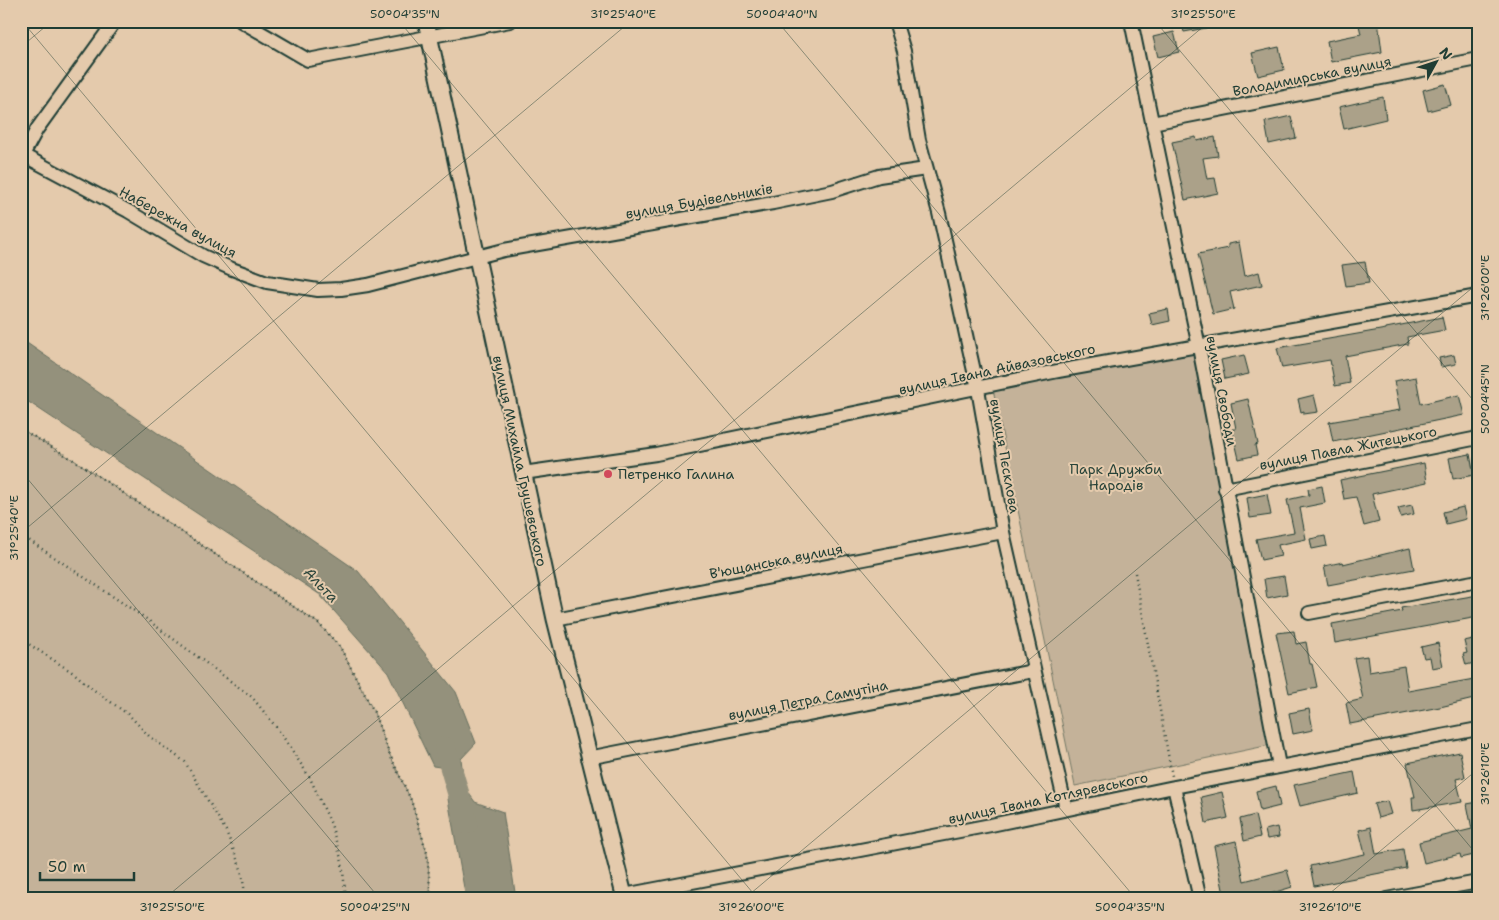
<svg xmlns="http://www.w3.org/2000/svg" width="1499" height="920" font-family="'Shantell Sans',sans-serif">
	<rect width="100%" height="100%" fill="#e4caac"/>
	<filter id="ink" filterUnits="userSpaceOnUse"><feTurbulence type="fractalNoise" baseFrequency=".02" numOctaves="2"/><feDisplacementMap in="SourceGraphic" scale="10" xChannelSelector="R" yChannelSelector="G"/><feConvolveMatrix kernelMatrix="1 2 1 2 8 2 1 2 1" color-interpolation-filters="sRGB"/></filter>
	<g filter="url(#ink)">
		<!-- green -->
		<path fill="#c4b299" stroke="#727866" d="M1196,350L1275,744L1075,786L993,389Z
			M21,429L77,462L318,623L340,647L373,710L389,753L411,800L427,853L431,899H21Z"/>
		<!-- water -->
		<path fill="#94917b" stroke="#656f5f" d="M21,339L358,571L456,692L476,743L461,759L463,775L448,780L440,767L433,766L388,672L319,594L21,397Z
			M468,792L475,802L503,812L516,899H466L448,799Z"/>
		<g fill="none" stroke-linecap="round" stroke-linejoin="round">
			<!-- river -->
			<path stroke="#94917b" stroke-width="22" d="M445,748L467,823"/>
		</g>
		<!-- building -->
		<path fill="#aba189" stroke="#1f3d34" d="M1181,21H1216L1217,26L1184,32Z
			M1358,21H1378L1382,52L1331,62L1327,41L1361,34Z
			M1174,32L1179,52L1158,57L1153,37Z
			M1279,47L1284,70L1258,76L1252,53Z
			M1445,84L1451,105L1428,111L1423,90Z
			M1383,97L1386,119L1344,129L1339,107Z
			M1291,116L1296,138L1269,144L1265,122Z
			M1196,137L1197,141L1215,137L1218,156L1203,158L1207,179L1215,178L1218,193L1185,200L1172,142Z
			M1239,242L1245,276L1259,272L1262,285L1230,292L1234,309L1213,314L1198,254L1228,248V244Z
			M1365,262L1369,283L1346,286L1342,265Z
			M1168,309L1170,321L1152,325L1149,313Z
			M1442,317L1445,330L1407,337L1408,344L1345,356L1350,383L1335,386L1330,360L1282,368L1277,348L1386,329V328Z
			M1244,355L1249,374L1225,379L1221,360Z
			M1454,355L1456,364L1441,367L1439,358Z
			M1416,377L1421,404L1459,395L1464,415L1333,442L1329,422L1400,410L1394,381Z
			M1314,395L1318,412L1304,414V411L1301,412L1298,399Z
			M1248,399L1258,444L1255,445L1257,455L1239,459L1232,429H1236L1231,403Z
			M1470,454L1474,475L1453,479L1449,458Z
			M1424,463L1427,482L1372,494L1379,522L1364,526L1356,497L1344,499L1340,480Z
			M1322,486L1325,503L1300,508L1306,539L1278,545L1281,556L1261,560L1256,539L1294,532L1287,500L1309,495L1308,489Z
			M1267,494L1271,515L1250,518L1247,498Z
			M1412,505L1414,514L1401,517L1398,508Z
			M1463,507L1466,519L1446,524L1443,512Z
			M1325,536L1327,546L1312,549L1310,539Z
			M1410,548L1414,569L1328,585L1324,566L1343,562V564Z
			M1284,576L1287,594L1267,598L1264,579Z
			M1478,595V617L1335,643L1332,624L1402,611L1401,608Z
			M1294,631L1296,644L1306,642L1310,664H1312L1317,687L1289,693L1276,633Z
			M1478,638V662L1466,665L1463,654L1467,653L1464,641Z
			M1438,643L1443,666L1432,668L1430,657L1424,658L1421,647Z
			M1367,656L1369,672L1404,666L1408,691L1474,679L1478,698L1440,707L1350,724L1346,703L1363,699L1354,658Z
			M1309,709L1313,730L1293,734L1289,713Z
			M1460,752L1465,777L1456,779L1462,802L1413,810L1412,797H1415L1407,763Z
			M1354,772L1358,793L1300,806L1294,785Z
			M1276,786L1280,806L1260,811L1256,791Z
			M1222,792L1228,818L1206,823L1201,797Z
			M1387,801L1391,814L1378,818L1374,804Z
			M1478,802V832H1474L1478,854L1461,858L1460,854L1424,863L1419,842L1472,829L1467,804Z
			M1255,815L1260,837L1244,841L1240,819Z
			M1277,827L1279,837L1267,839L1265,830Z
			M1371,827L1376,854L1403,849L1406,868L1314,886L1310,866L1365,854L1359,830Z
			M1236,841L1244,881L1287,870L1292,887L1263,896L1262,893L1225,899L1214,846Z"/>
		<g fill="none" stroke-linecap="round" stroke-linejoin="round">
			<!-- minor casing -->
			<g stroke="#1f3d34" stroke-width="16">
				<path id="minor" d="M241,21L308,60L510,21
					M895,21L904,51L919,140L939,213L978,389L1003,532L1066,809
					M1131,21L1199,347L1279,766
					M1152,123L1478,59
					M21,154L128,211L203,256L232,269L267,282L318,290L341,289L368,285L504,250L773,203L832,191L879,176L926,169
					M23,155L37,129L115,21
					M523,473L656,454L1058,371L1478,296
					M1225,489L1478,438
					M1309,613L1478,581
					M555,619L1003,532
					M588,758L1033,671
					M1174,787L1200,899
					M1449,886L1452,899
					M624,895L991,825L1174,787L1478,729
					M1386,899L1478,882"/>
			</g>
			<!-- tertiary casing -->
			<g stroke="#1f3d34" stroke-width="19">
				<path id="tertiary" d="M426,21L555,619L625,899"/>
			</g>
			<!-- path -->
			<path stroke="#1f3d34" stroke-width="2.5" stroke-dasharray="1 4" stroke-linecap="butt" d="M21,429L77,462L318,623L340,647L373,710L389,753L411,800L427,853L431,899
				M21,535L145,618L252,697L280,732L310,778L331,824L342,862L346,899
				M1135,573L1172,776
				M21,639L75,674L94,690L129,715L149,736L185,762L226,831L241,869L246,899"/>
			<!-- minor -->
			<use href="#minor" stroke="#e4caac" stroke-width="12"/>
			<!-- tertiary -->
			<use href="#tertiary" stroke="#e4caac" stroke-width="15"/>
		</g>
	</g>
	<!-- ticks -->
	<path fill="none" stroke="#1f3d34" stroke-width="1" stroke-opacity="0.45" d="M22,21L758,899M399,21L1136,899M777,21L1478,856M1155,21L1478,406M21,47L52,21M21,471L380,899M21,533L631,21M164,899L1210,21M744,899L1478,283M1323,899L1478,769"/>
	<!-- markers -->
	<circle fill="#d1495b" stroke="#e4caac" stroke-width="2" cx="608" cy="474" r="5"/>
	<g text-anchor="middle" stroke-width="4" stroke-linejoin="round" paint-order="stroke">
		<!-- street labels -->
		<g font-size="14" fill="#1f3d34" stroke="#e4caac">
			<text transform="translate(1312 76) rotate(-11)" y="5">Володимирська вулиця</text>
			<text transform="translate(699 201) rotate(-10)" y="5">вулиця Будівельників</text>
			<text transform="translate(178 222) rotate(29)" y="5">Набережна вулиця</text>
			<text transform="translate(997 369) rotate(-12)" y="5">вулиця Івана Айвазовського</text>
			<text transform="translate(1222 391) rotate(79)" y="5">вулиця Свободи</text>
			<text transform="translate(1348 448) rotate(-11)" y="5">вулиця Павла Житецького</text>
			<text transform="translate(1005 456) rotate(80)" y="5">вулиця Пєсклова</text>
			<text transform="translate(520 461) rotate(78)" y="5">вулиця Михайла Грушевського</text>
			<text transform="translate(776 561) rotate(-11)" y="5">В'ющанська вулиця</text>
			<text transform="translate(808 700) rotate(-11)" y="5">вулиця Петра Самутіна</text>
			<text transform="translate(1048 798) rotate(-12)" y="5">вулиця Івана Котляревського</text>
		</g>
		<!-- park labels -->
		<g font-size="14" fill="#274339" stroke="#e4caac">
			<text x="1116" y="474">Парк Дружби<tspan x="1116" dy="16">Народів</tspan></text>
		</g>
		<!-- poi labels -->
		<g font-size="14" fill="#1f3d34" stroke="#e4caac" text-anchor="start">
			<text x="618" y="479">Петренко Галина</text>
		</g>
		<!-- water labels -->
		<g font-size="15" font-style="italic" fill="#2b453b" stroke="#e4caac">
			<text transform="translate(321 585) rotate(46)" y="5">Альта</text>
		</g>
	</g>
	<!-- margin -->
	<rect width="1499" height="920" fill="none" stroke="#e4caac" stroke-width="55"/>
	<!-- north arrow -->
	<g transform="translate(1436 62) rotate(50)" stroke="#e4caac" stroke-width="4" paint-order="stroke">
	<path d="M0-4L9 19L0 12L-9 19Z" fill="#1f3d34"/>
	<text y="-8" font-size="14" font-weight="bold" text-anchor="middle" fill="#1f3d34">N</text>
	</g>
	<!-- scale -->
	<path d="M40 872v8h94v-8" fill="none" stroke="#1f3d34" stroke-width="2.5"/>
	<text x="48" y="872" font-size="15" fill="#1f3d34" stroke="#e4caac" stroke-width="4" paint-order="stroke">50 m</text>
	<rect x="28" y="28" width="1444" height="864" fill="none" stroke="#1f3d34" stroke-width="2"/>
	<g font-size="12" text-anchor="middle" fill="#1f3d34">
		<text x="405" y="18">50°04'35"N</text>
		<text x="623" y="18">31°25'40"E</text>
		<text x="782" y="18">50°04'40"N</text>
		<text x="1203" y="18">31°25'50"E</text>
		<text transform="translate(1485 288) rotate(-90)" y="4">31°26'00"E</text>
		<text transform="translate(1485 399) rotate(-90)" y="4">50°04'45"N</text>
		<text transform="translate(14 528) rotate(-90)" y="4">31°25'40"E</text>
		<text transform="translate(1485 774) rotate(-90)" y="4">31°26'10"E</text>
		<text x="172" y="911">31°25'50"E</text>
		<text x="375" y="911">50°04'25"N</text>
		<text x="751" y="911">31°26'00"E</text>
		<text x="1130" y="911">50°04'35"N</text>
		<text x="1330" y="911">31°26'10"E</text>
	</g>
</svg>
